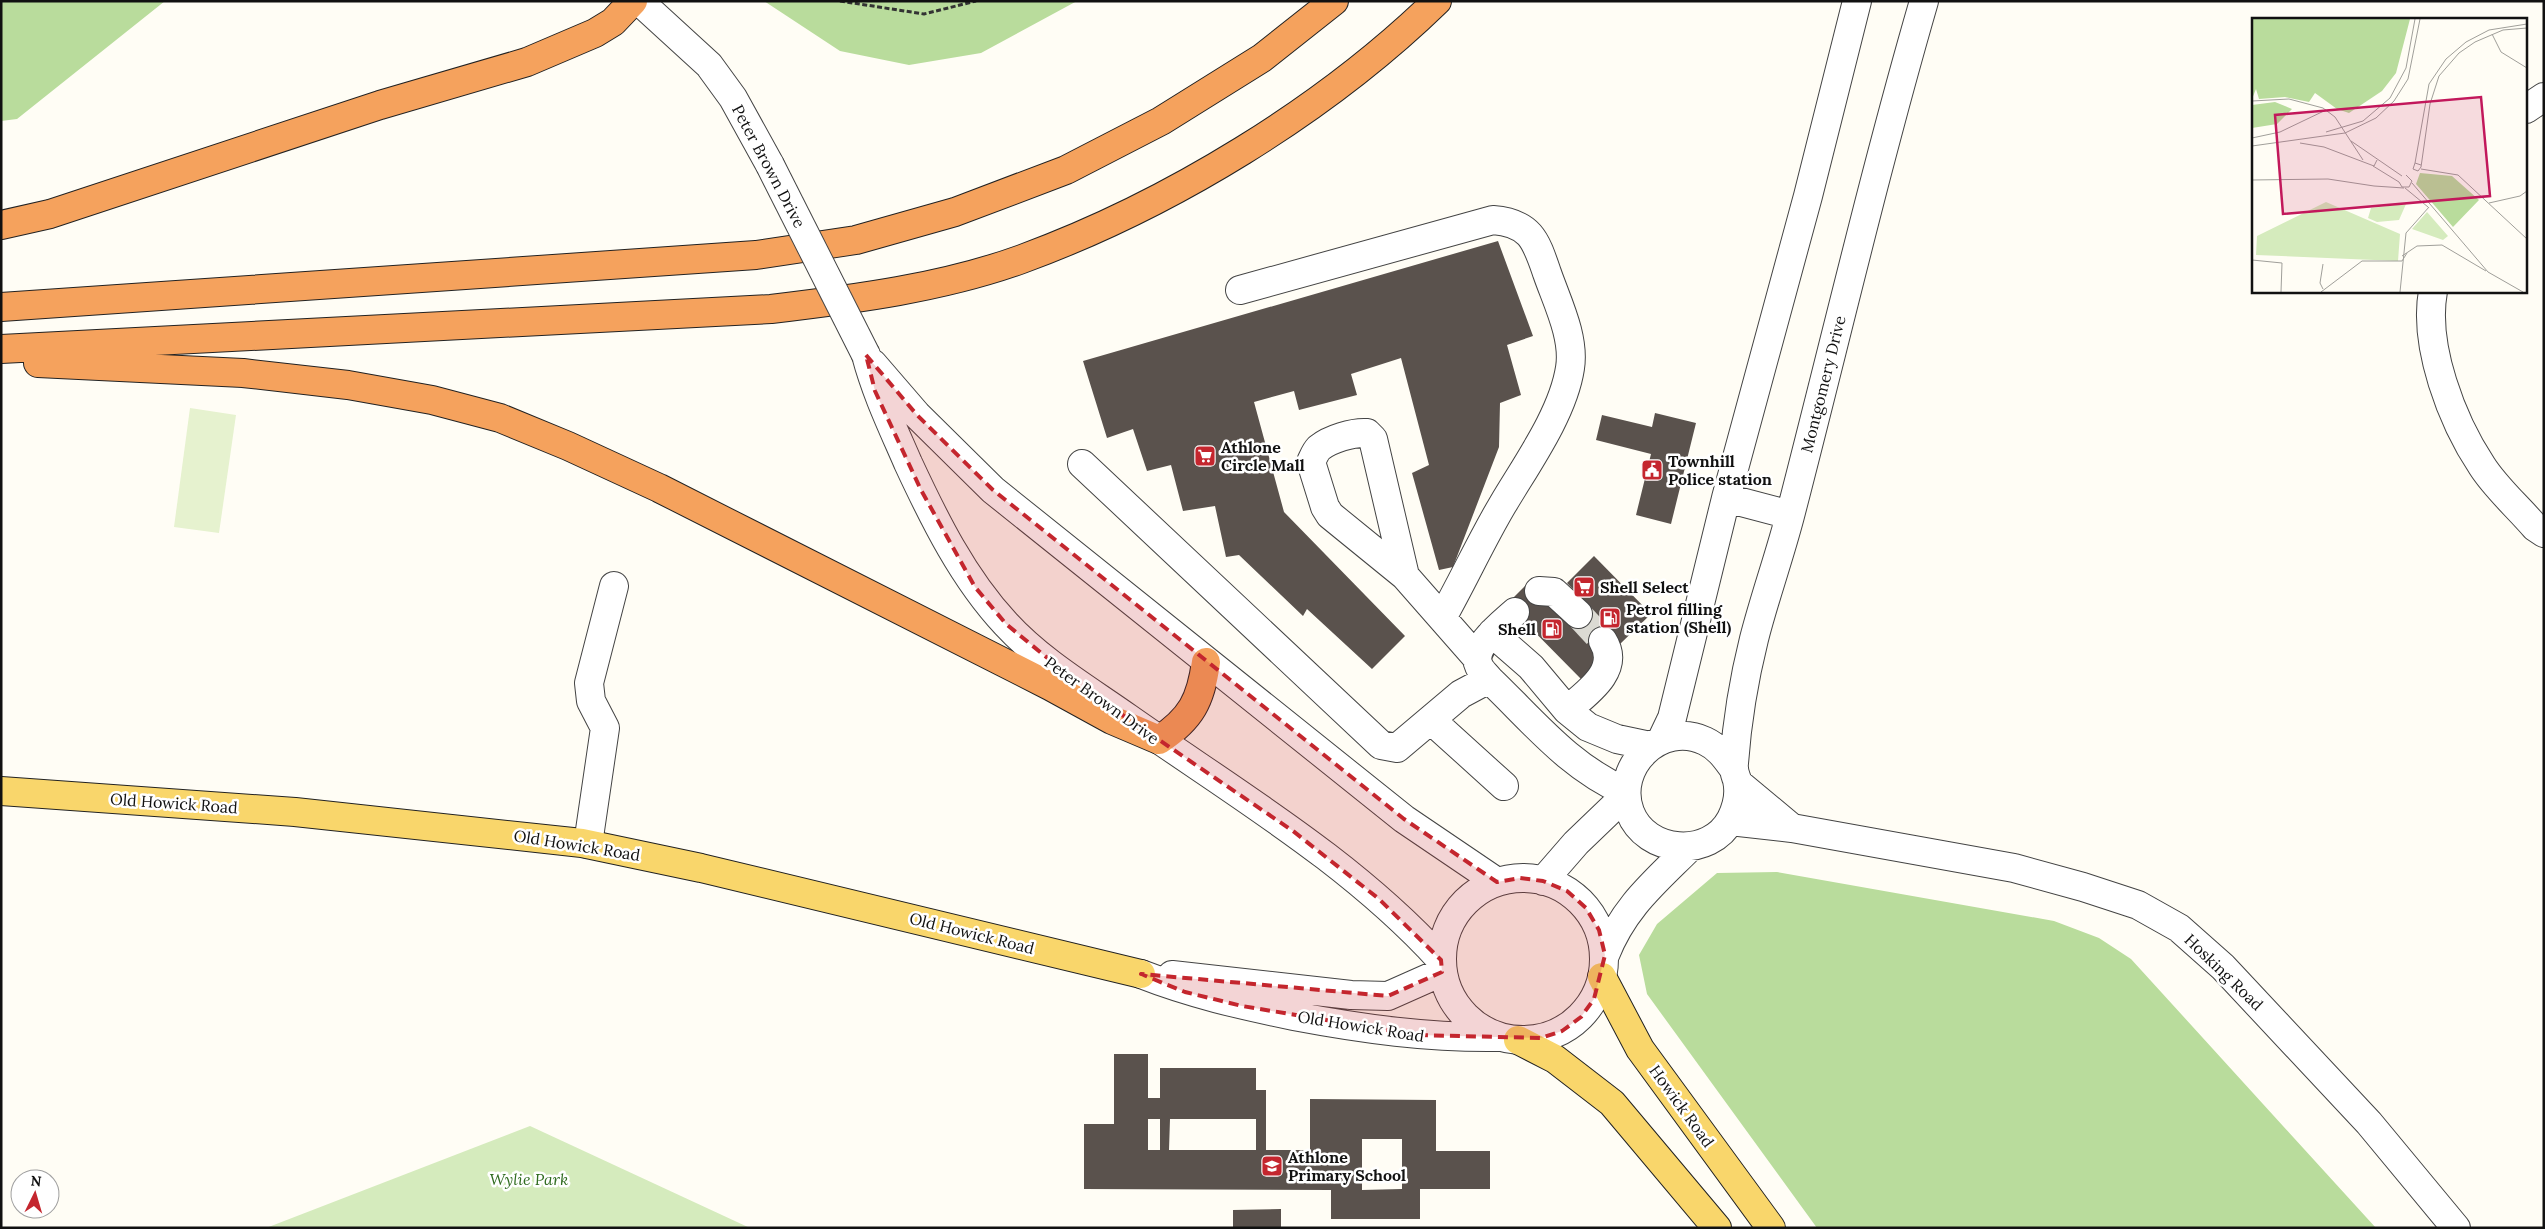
<svg xmlns="http://www.w3.org/2000/svg" width="2545" height="1229" font-family="Lora,serif">
	<rect width="100%" height="100%" fill="#fffdf5"/>
	<!-- green -->
	<path fill="#d5ebbd" d="M530,1126L750,1228H266Z"/>
	<!-- forest -->
	<path fill="#b9dc9c" d="M1,1H165L17,119L1,121Z
		M764,1H1077L981,53L909,65L840,51Z
		M1777,872L2054,921L2099,938L2131,959L2376,1228H1817L1647,994L1639,955L1657,924L1717,873Z"/>
	<!-- pitch -->
	<path fill="#e6f2cf" d="M190,408L236,415L219,533L174,527Z"/>
	<!-- building -->
	<path fill="#5a524d" fill-rule="evenodd" d="M1498,241L1533,336L1507,345L1521,395L1500,403L1499,447L1453,567L1439,570L1412,473L1429,465L1401,358L1351,374L1357,395L1299,410L1294,391L1254,402L1284,512L1405,636L1372,669L1307,609L1303,616L1239,555L1226,557L1215,506L1183,511L1171,465L1147,471L1133,429L1107,438L1083,361Z
		M1655,413L1696,423L1671,524L1636,515L1651,454L1596,440L1602,415L1652,427Z
		M1594,556L1651,614L1620,644L1611,634L1605,658L1582,680L1507,604L1529,582L1569,622L1588,605L1567,583Z
		M1114,1054H1148V1098H1160V1068H1256V1090H1266V1150H1310V1099L1436,1100V1151H1490V1189H1420V1219H1331V1190L1084,1189V1124H1114ZM1148,1119H1160V1150H1148ZM1170,1119H1256V1150H1169ZM1362,1139H1402V1189L1362,1190Z
		M1281,1209V1228H1233V1210Z"/>
	<g fill="none" stroke-linecap="round" stroke-linejoin="round">
		<!-- minor-tunnel -->
		<path stroke="#dbdad3" stroke-width="28" stroke-dasharray="28 14" stroke-linecap="butt" d="M1578,614L1603,641"/>
		<!-- minor casing -->
		<g stroke="#444" stroke-width="30">
			<path id="minor" d="M639,1L709,65L733,98L770,165
				M2526,109L2544,97
				M1240,290L1493,220C1531,223 1536,241 1547,273C1557,302 1575,337 1570,368C1563,414 1526,465 1503,504C1481,541 1463,581 1442,618
				M2433,291C2423,346 2452,421 2482,466C2496,488 2518,507 2535,527L2544,533
				M866,355C876,393 892,426 908,463C934,519 963,578 1006,624C1041,662 1087,689 1128,718C1236,794 1352,862 1441,960
				M873,364L917,415L993,490L1404,819L1497,882
				M1082,464L1381,745L1397,748L1461,694L1489,679
				M1726,498L1790,515
				M1405,576L1373,439L1367,433C1353,432 1330,439 1319,448C1315,452 1313,458 1311,462L1325,507L1330,515L1405,576L1477,658
				M1539,591L1554,592L1578,614
				M1515,612C1503,623 1470,648 1479,666C1481,671 1486,675 1489,679C1534,722 1568,766 1626,792
				M1492,633L1531,667L1567,710L1588,727L1617,739L1650,746
				M1567,710C1587,693 1621,670 1603,641
				M1431,720L1504,786
				M1662,739L1672,718L1726,498L1808,196L1857,1
				M1733,768C1725,757 1718,747 1705,741C1661,720 1613,767 1630,812C1646,854 1710,859 1731,819C1737,807 1740,793 1737,780C1735,774 1733,770 1734,763C1737,722 1744,679 1754,639C1765,596 1780,555 1791,512C1835,342 1875,170 1924,1
				M1738,783L1792,828
				M1730,821L1792,828L2014,868L2083,887L2138,905L2179,928L2223,967L2369,1123L2456,1228
				M588,844L605,728L591,701L589,683L614,586
				M1442 959a81 81 0 1 1 162 0a81 81 0 1 1-162 0Z
				M1543,881L1576,843L1626,795
				M1605,955C1624,907 1654,883 1690,847
				M1141,974C1192,994 1241,1005 1294,1016C1363,1029 1429,1038 1498,1037
				M1172,975L1351,995L1388,996L1442,972"/>
		</g>
		<!-- major casing -->
		<g stroke="#222" stroke-width="30">
			<path id="major" d="M1,791L295,812L582,843L701,868L1141,974
				M1602,977L1640,1049L1771,1228
				M1518,1040L1555,1059L1612,1103L1717,1228"/>
		</g>
		<!-- highway casing -->
		<g stroke="#222" stroke-width="30">
			<path id="highway" d="M1,225L50,214L380,105L527,62L595,33L613,22L633,1
				M1,307L756,255L856,240L955,212L1066,170L1161,121L1262,58L1334,1
				M1,349L771,309C855,299 942,288 1022,259C1169,205 1325,110 1437,1
				M38,363L243,373L348,385L432,400L500,418L568,446L659,488L1050,686L1112,720L1159,740C1191,719 1201,700 1206,662"/>
		</g>
		<!-- path -->
		<path stroke="#333" stroke-width="3" stroke-dasharray="5 2.5" stroke-linecap="butt" d="M840,1L924,14L976,1"/>
		<!-- minor -->
		<use href="#minor" stroke="#fff" stroke-width="28"/>
		<!-- major -->
		<use href="#major" stroke="#f9d66b" stroke-width="28"/>
		<!-- highway -->
		<use href="#highway" stroke="#f5a25d" stroke-width="28"/>
		<!-- minor-bridge casing -->
		<g stroke="#444" stroke-width="30" stroke-linecap="butt">
			<path id="minor-bridge" d="M770,165L866,355"/>
		</g>
		<!-- minor-bridge -->
		<use href="#minor-bridge" stroke="#fff" stroke-width="28"/>
	</g>
	<!-- marked area -->
	<path fill="#c4262e" fill-opacity="0.2" stroke="#c4262e" stroke-width="4" stroke-dasharray="10 6" stroke-linejoin="round" d="M866,355L917,415L993,490L1404,819L1497,882L1520,878L1543,881L1567,891L1586,908L1599,930L1605,955L1594,999L1581,1017L1562,1031L1541,1038L1416,1035L1242,1006L1185,992L1141,974L1388,996L1442,972L1441,960L1379,899L1293,831L1090,693L1006,624L975,587L921,490L875,391Z"/>
	<!-- icons -->
	<defs>
		<g id="supermarket-square" transform="scale(1.125)"><rect x="-9" y="-9" width="18" height="18" rx="4" fill="#c4262e" stroke="#fff"/><path d="M-6-5.5h2.5l.6 2H6L4.5 2H-2.5L-4.4-4H-6ZM-1.5 3.2a1.3 1.3 0 1 0 .1 0ZM3 3.2a1.3 1.3 0 1 0 .1 0Z" fill="#fff"/></g>
		<g id="civic-square" transform="scale(1.125)"><rect x="-9" y="-9" width="18" height="18" rx="4" fill="#c4262e" stroke="#fff"/><path d="M-.6-6.5H3V-4.5H.6V-3L4-1V1h2V6H-6V1h2V-1L-.6-3ZM-1.2 2.5V6h2.4V2.5Z" fill="#fff"/></g>
		<g id="fuel-square" transform="scale(1.125)"><rect x="-9" y="-9" width="18" height="18" rx="4" fill="#c4262e" stroke="#fff"/><path d="M-5.5-6h7V0h2V4h1.3V-2.5L3-4.5l.8-.8L6-3V5H2.5V1h-1V6h-7ZM-4.2-4.7v3.2H.2V-4.7Z" fill="#fff"/></g>
		<g id="school-square" transform="scale(1.125)"><rect x="-9" y="-9" width="18" height="18" rx="4" fill="#c4262e" stroke="#fff"/><path d="M0-5L7-2L0 1L-7-2ZM-4 1L0 2.5L4 1V4Q0 6-4 4Z" fill="#fff"/></g>
	</defs>
	<g fill-rule="evenodd">
		<use href="#supermarket-square" x="1205" y="456"/>
		<use href="#civic-square" x="1652" y="470"/>
		<use href="#supermarket-square" x="1584" y="587"/>
		<use href="#fuel-square" x="1610" y="618"/>
		<use href="#fuel-square" x="1552" y="629"/>
		<use href="#school-square" x="1272" y="1166"/>
	</g>
	<g text-anchor="middle" stroke-width="5" stroke-linejoin="round" paint-order="stroke">
		<!-- street labels -->
		<g font-size="16" fill="#111" stroke="#fff">
			<text transform="translate(769 166) rotate(62)" y="6">Peter Brown Drive</text>
			<text transform="translate(1823 384) rotate(-76)" y="6">Montgomery Drive</text>
			<text transform="translate(1102 700) rotate(36)" y="6">Peter Brown Drive</text>
			<text transform="translate(174 803) rotate(4)" y="6">Old Howick Road</text>
			<text transform="translate(577 845) rotate(9)" y="6">Old Howick Road</text>
			<text transform="translate(972 933) rotate(14)" y="6">Old Howick Road</text>
			<text transform="translate(2224 972) rotate(44)" y="6">Hosking Road</text>
			<text transform="translate(1361 1026) rotate(9)" y="6">Old Howick Road</text>
			<text transform="translate(1682 1106) rotate(54)" y="6">Howick Road</text>
		</g>
		<!-- poi labels -->
		<g font-size="16" font-weight="bold" fill="#111" stroke="#fff" text-anchor="start">
			<text x="1221" y="453">Athlone<tspan x="1221" dy="18">Circle Mall</tspan></text>
			<text x="1668" y="467">Townhill<tspan x="1668" dy="18">Police station</tspan></text>
			<text x="1600" y="593">Shell Select</text>
			<text x="1626" y="615">Petrol filling<tspan x="1626" dy="18">station (Shell)</tspan></text>
			<text x="1536" y="635" text-anchor="end">Shell</text>
			<text x="1288" y="1163">Athlone<tspan x="1288" dy="18">Primary School</tspan></text>
		</g>
		<!-- park labels -->
		<g font-size="16" font-style="italic" fill="#2f6b1f" stroke="#fff">
			<text x="529" y="1185">Wylie Park</text>
		</g>
	</g>
	<!-- overview -->
	<g transform="translate(2252 18)">
		<rect width="275" height="275" fill="#fffdf5"/>
		<path d="M74,184L148,216L146,243L4,237L5,218ZM154,186L147,202L125,204L116,200L119,190ZM175,194L196,218L191,222L160,211Z" fill="#d5ebbd"/>
		<path d="M0,1H158L144,55L130,73L97,95L85,91L63,75L57,84L33,79L7,81L4,71L0,81ZM23,84L40,91L25,106L0,110V87ZM168,155L200,158L227,182L201,209L164,166Z" fill="#b9dc9c"/>
		<path fill="none" stroke="#a09f9a" stroke-width="1" d="M240,16L249,34L275,50M0,83L37,81L71,90L83,99L111,142M74,114L111,103L138,80L154,50L163,1M0,120L28,114L74,92M99,123L150,158M48,125L72,129L122,148L125,142M0,128L93,115L124,100L142,83L156,61L168,1M163,145L177,66L194,41L214,24L237,12L275,6M169,147L163,145L161,151L166,153L169,149L178,86L187,58L207,35L223,24L251,12L275,10M121,148L147,164M169,151L206,157L275,221M0,162L76,161L122,168M147,164L150,169H157L160,163L154,157M160,165L236,254L271,274M122,168L152,170M153,170L176,189M237,185L268,178L275,173M150,238L165,228L190,227L234,253M0,242L30,245L29,274M71,246L68,265L71,271M69,274L110,243H150L155,235M148,274L154,215L177,189"/>
		<path fill="#c2185b" fill-opacity="0.15" stroke="#c2185b" stroke-width="2.5" d="M229,79L238,178L31,196L23,97Z"/>
		<rect width="275" height="275" fill="none" stroke="#111" stroke-width="2.5"/>
	</g>
	<!-- border -->
	<rect width="2545" height="1229" fill="none" stroke="#111111" stroke-width="5"/>
	<!-- north arrow -->
	<g transform="translate(35 1194) rotate(5)"><circle r="24" fill="#ffffff" stroke="#a0a0a0"/>
	<path d="M0-4L9 19L0 12L-9 19Z" fill="#c4262e"/>
	<text y="-8" font-size="14" font-weight="bold" text-anchor="middle" fill="#111111">N</text>
	</g>
</svg>
